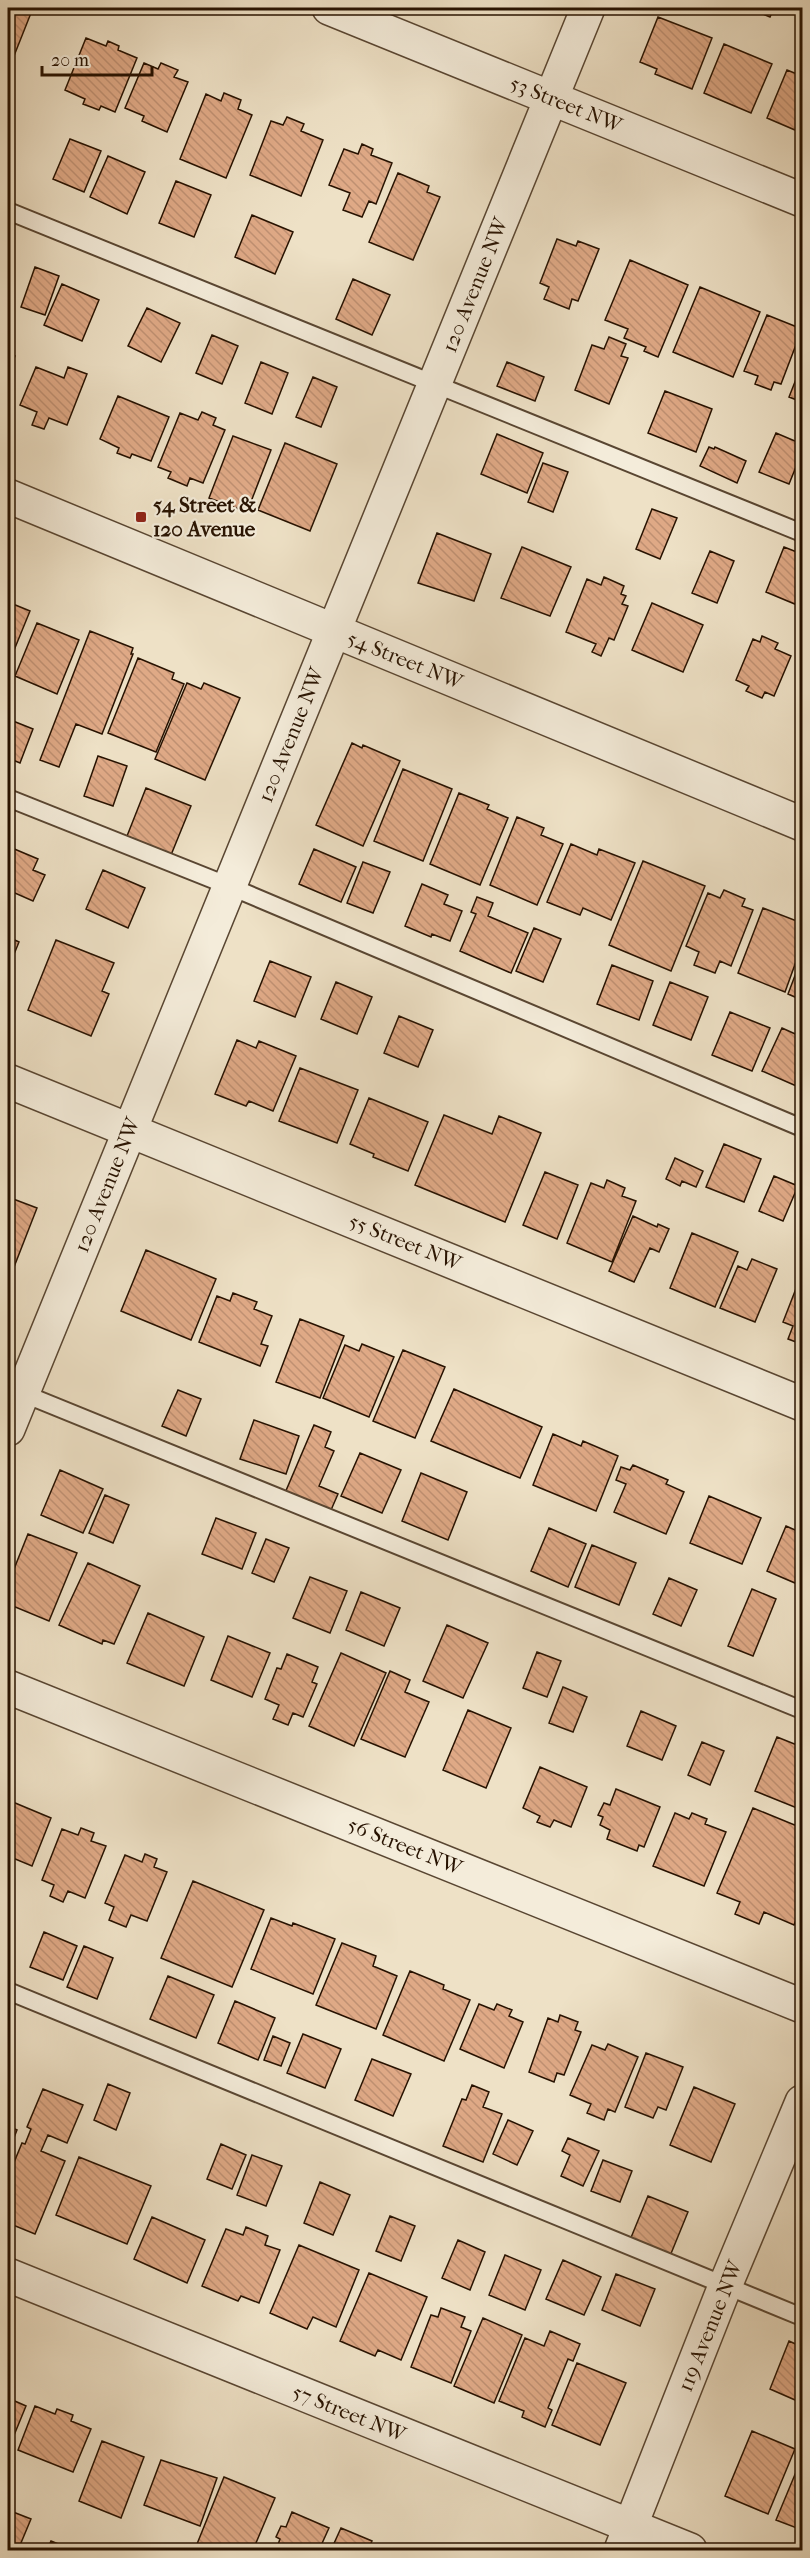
<svg xmlns="http://www.w3.org/2000/svg" width="810" height="2558" font-family="'IM FELL French Canon',serif">
	<defs>
		<pattern id="building-back-hatch" width="6" height="6" patternUnits="userSpaceOnUse" patternTransform="scale(1.5)"><rect width="6" height="6" fill="#dfa986"/><path d="M-1 5l2 2M0 0l6 6M5-1l2 2" fill="none" stroke="#bf9072"/></pattern>
	</defs>
	<rect width="100%" height="100%" fill="#eee1c6"/>
	<filter id="stains"><feTurbulence type="fractalNoise" baseFrequency=".00333" numOctaves="4"/><feColorMatrix values="0 0 0 0 .2 0 0 0 0 .09 0 0 0 0 .02 0 0 0 .5 -.17"/></filter>
	<radialGradient id="worn" r=".72"><stop offset=".6" stop-color="#630" stop-opacity="0"/><stop offset="1" stop-color="#630" stop-opacity=".3"/></radialGradient>
	<!-- building -->
	<path fill="url(#building-back-hatch)" stroke="#271201" stroke-width="1.5" d="M8,8H17L31,13L8,71Z
		M748,8H774L770,17Z
		M658,17L712,38L692,89L655,74L657,69L640,62Z
		M86,38L106,46L108,41L119,46L118,50L137,58L115,112L101,106L99,110L83,104L85,99L65,90Z
		M724,44L772,64L751,113L704,93Z
		M144,63L158,69L161,63L178,70L174,77L188,82L167,132L142,121L144,116L125,108Z
		M787,70L802,76V133L767,118Z
		M224,93L241,100L238,109L252,115L226,178L180,159L206,94L221,101Z
		M287,117L304,124L301,131L323,140L301,196L250,175L271,121L283,125Z
		M70,139L101,151L84,192L53,179Z
		M362,144L373,149L371,155L392,163L376,204L369,201L362,217L343,210L350,193L329,185L344,149L358,154Z
		M108,156L145,172L127,214L90,197Z
		M398,173L429,186L427,192L440,197L413,260L369,242Z
		M176,181L211,195L194,237L159,223Z
		M252,215L293,232L275,274L235,257Z
		M557,239L576,246L578,241L599,249L578,301L572,299L569,309L544,299L549,287L540,283Z
		M630,260L688,285L658,357L644,351L646,347L624,338L628,329L605,320Z
		M35,267L59,276L45,315L21,307Z
		M353,279L390,295L372,335L336,319Z
		M62,284L99,300L82,341L44,325Z
		M700,287L760,312L733,377L673,352Z
		M147,308L180,323L161,362L128,346Z
		M767,315L802,329L781,384L774,382L771,390L755,384L758,376L744,371Z
		M212,335L238,346L222,384L196,373Z
		M609,337L626,344L621,356L628,358L609,404L575,390L592,345L604,349Z
		M8,353L15,356L8,374Z
		M261,362L288,373L272,414L245,403Z
		M507,362L544,377L535,401L497,386Z
		M802,364V417L797,414L802,402L789,397Z
		M36,367L64,378L68,367L87,374L67,425L49,418L44,429L32,425L37,412L20,405Z
		M313,377L337,387L321,427L296,417Z
		M665,391L712,409L696,452L648,433Z
		M118,396L169,417L151,461L132,454L130,458L117,453L119,448L100,439Z
		M202,412L216,418L213,425L225,430L203,483L190,478L187,486L168,478L171,472L158,467L180,413L198,420Z
		M776,433L802,444V452L789,484L759,472Z
		M497,434L543,453L527,493L481,474Z
		M233,436L271,450L247,512L209,498Z
		M285,443L337,464L310,531L258,510Z
		M709,447L714,449L715,447L746,461L737,483L700,466Z
		M543,463L568,472L553,512L528,502Z
		M652,509L677,518L660,559L636,549Z
		M437,533L491,554L474,601L418,583Z
		M522,547L571,567L550,616L501,598Z
		M784,547L802,554V607L766,592Z
		M710,551L734,561L717,603L692,593Z
		M604,577L624,586L621,594L626,596L622,604L628,606L614,640L609,638L601,656L592,652L596,644L566,632L587,579L601,585Z
		M8,602L30,611L8,665Z
		M652,603L703,625L683,672L632,650Z
		M37,623L79,640L57,694L15,676Z
		M90,631L133,648L131,654H133L102,734L76,724L59,767L40,760Z
		M762,636L778,643L775,649L791,656L774,696L765,692L762,698L746,691L749,686L736,680L753,639L760,642Z
		M138,658L174,673L172,679L184,684L156,752L108,733Z
		M187,683L201,689L204,683L240,698L205,780L155,759Z
		M8,719L33,729L20,763L8,758Z
		M352,743L362,748L363,745L400,761L363,846L316,825Z
		M98,756L127,766L113,806L84,796Z
		M403,769L452,789L423,861L374,841Z
		M146,788L191,806L171,855L127,836Z
		M459,793L489,805L487,809L508,818L480,885L430,864Z
		M517,817L544,828L541,835L563,844L537,905L490,885Z
		M571,844L597,855L599,849L635,863L611,920L583,908L580,915L547,902Z
		M12,848L38,859L33,870L45,875L33,901L8,890V859Z
		M314,849L356,867L341,902L299,884Z
		M643,861L705,886L671,971L609,945Z
		M363,862L390,872L373,913L347,903Z
		M103,870L145,888L128,928L86,909Z
		M422,884L448,895L444,904L462,911L450,941L432,934L431,937L405,926Z
		M724,890L745,899L742,906L753,910L731,966L720,961L715,973L694,965L699,952L686,946L708,893L720,898Z
		M477,897L493,903L488,916L528,933L511,973L460,951L476,914L471,912Z
		M763,908L802,923V945L785,992L738,973Z
		M534,928L561,939L543,982L516,971Z
		M8,937L19,942L8,969Z
		M56,940L114,963L102,991L109,994L91,1036L28,1010Z
		M802,957V1000L788,994Z
		M270,961L311,977L295,1017L254,1001Z
		M612,965L653,981L639,1020L597,1004Z
		M336,982L372,997L357,1034L321,1019Z
		M670,982L708,997L691,1040L653,1025Z
		M730,1012L770,1028L752,1071L712,1055Z
		M399,1016L433,1030L418,1067L384,1053Z
		M782,1028L802,1037L801,1088L762,1071Z
		M237,1040L256,1048L259,1041L296,1056L273,1111L249,1101L246,1106L215,1094Z
		M300,1068L358,1090L337,1143L279,1121Z
		M369,1098L428,1122L408,1171L373,1157L374,1154L350,1144Z
		M444,1115L492,1134L499,1116L541,1133L505,1222L415,1185Z
		M724,1144L761,1159L744,1202L706,1187Z
		M675,1158L703,1171L696,1187L682,1181L680,1186L666,1179Z
		M545,1172L578,1185L557,1239L523,1225Z
		M774,1176L798,1186L783,1221L759,1211Z
		M607,1180L625,1188L622,1196L636,1201L612,1262L567,1243L591,1183L604,1188Z
		M8,1197L37,1208L14,1267L8,1265Z
		M633,1216L657,1227L658,1224L669,1229L659,1252L650,1248L634,1282L609,1271Z
		M692,1233L738,1252L715,1307L670,1288Z
		M146,1250L216,1279L191,1340L121,1311Z
		M752,1259L777,1269L755,1322L720,1308L738,1266L747,1270Z
		M797,1286L802,1288V1340L797,1338L796,1342L788,1339L793,1326L783,1322Z
		M233,1293L257,1302L254,1309L272,1316L261,1344L268,1346L260,1366L199,1342L217,1296L230,1301Z
		M300,1319L344,1336L320,1398L276,1382Z
		M362,1344L394,1357L369,1417L323,1398L345,1345L359,1351Z
		M403,1350L445,1367L415,1438L373,1421Z
		M454,1389L542,1427L520,1478L431,1441Z
		M178,1390L201,1399L186,1436L162,1426Z
		M254,1420L299,1436L286,1474L240,1459Z
		M314,1425L331,1432L325,1447L334,1451L319,1486L338,1494L328,1517L285,1493Z
		M553,1434L581,1446L583,1441L618,1456L596,1511L533,1485Z
		M360,1453L401,1470L382,1513L341,1496Z
		M633,1465L668,1480L666,1484L684,1492L666,1534L614,1512L626,1484L616,1480L621,1467L630,1470Z
		M60,1470L103,1489L83,1533L41,1515Z
		M421,1473L467,1492L448,1540L402,1521Z
		M105,1495L129,1505L113,1543L89,1533Z
		M709,1496L761,1518L742,1564L690,1543Z
		M216,1518L256,1533L242,1569L202,1554Z
		M786,1526L802,1533V1586L767,1571Z
		M549,1528L586,1544L568,1587L531,1571Z
		M28,1534L77,1553L49,1621L8,1604V1584Z
		M266,1539L289,1548L274,1582L252,1573Z
		M592,1545L636,1563L619,1605L575,1587Z
		M88,1563L140,1586L114,1644L103,1640L102,1644L59,1625Z
		M310,1577L347,1591L330,1633L293,1618Z
		M669,1578L697,1590L681,1626L653,1614Z
		M752,1589L776,1599L753,1656L728,1646Z
		M361,1592L400,1608L384,1646L346,1630Z
		M148,1613L204,1637L184,1686L127,1663Z
		M447,1625L488,1643L463,1698L423,1681Z
		M228,1636L270,1653L252,1697L211,1680Z
		M537,1652L561,1661L547,1697L523,1688Z
		M341,1653L386,1673L354,1746L309,1726Z
		M287,1654L318,1667L312,1682L317,1684L303,1717L293,1713L288,1725L273,1719L279,1705L265,1699L277,1668L281,1669Z
		M390,1671L410,1680L405,1692L429,1702L405,1757L361,1739Z
		M563,1687L587,1697L573,1732L549,1723Z
		M468,1710L511,1728L486,1788L443,1770Z
		M641,1711L676,1726L662,1760L627,1746Z
		M777,1737L802,1747V1793L797,1808L755,1791Z
		M702,1742L724,1751L710,1785L688,1775Z
		M540,1767L587,1787L571,1827L554,1820L550,1827L537,1822L540,1816L523,1808Z
		M616,1789L660,1807L644,1847L639,1845L637,1851L607,1839L610,1830L600,1825L603,1817L598,1815L604,1803L610,1805Z
		M8,1800L51,1818L32,1866L8,1856Z
		M753,1808L802,1828V1904L794,1925L764,1912L759,1924L735,1914L740,1902L717,1893Z
		M675,1813L689,1819L692,1813L707,1819L705,1824L726,1832L704,1886L653,1866Z
		M81,1828L94,1833L91,1841L106,1846L85,1898L68,1891L63,1902L50,1896L54,1885L42,1880L62,1829L78,1835Z
		M145,1854L157,1859L154,1867L167,1872L147,1921L131,1915L126,1927L109,1920L114,1907L105,1903L125,1855L142,1862Z
		M193,1881L264,1910L232,1987L161,1958Z
		M271,1918L292,1926L293,1923L335,1939L313,1994L251,1969Z
		M44,1932L77,1946L63,1980L30,1967Z
		M342,1943L376,1956L373,1966L397,1976L376,2029L316,2005Z
		M84,1946L113,1958L97,1999L67,1987Z
		M410,1971L444,1985L443,1989L470,2000L444,2061L383,2035Z
		M168,1976L214,1995L196,2038L150,2019Z
		M235,2001L275,2018L258,2060L218,2043Z
		M479,2004L494,2010L497,2004L512,2010L509,2016L523,2022L504,2068L460,2049Z
		M560,2015L578,2022L575,2030L581,2032L564,2075L557,2073L554,2082L529,2072L548,2018L558,2022Z
		M303,2034L341,2049L325,2088L287,2073Z
		M273,2036L290,2043L281,2066L264,2060Z
		M608,2044L638,2057L615,2112L608,2109L604,2120L587,2113L591,2104L570,2095L592,2045L605,2050Z
		M646,2053L683,2067L666,2110L658,2107L653,2118L625,2107Z
		M372,2059L411,2074L393,2116L355,2100Z
		M108,2084L130,2093L116,2130L94,2120Z
		M472,2085L489,2092L483,2107L502,2114L483,2162L443,2146L462,2099L466,2100Z
		M694,2087L735,2104L711,2162L670,2145Z
		M43,2089L83,2105L67,2143L48,2135L41,2151L65,2161L35,2234L8,2223V2177L22,2143L25,2144L31,2129L27,2127Z
		M508,2120L533,2131L517,2165L493,2154Z
		M8,2126L17,2130L8,2153Z
		M568,2138L599,2151L583,2186L561,2176L570,2155L562,2151Z
		M221,2144L246,2155L232,2189L207,2179Z
		M252,2155L282,2166L266,2206L237,2195Z
		M79,2157L151,2186L127,2244L56,2215Z
		M603,2160L632,2171L620,2202L591,2191Z
		M320,2182L350,2195L333,2235L304,2223Z
		M648,2196L688,2212L670,2256L630,2240Z
		M390,2216L415,2226L401,2261L376,2251Z
		M152,2217L205,2240L187,2283L134,2259Z
		M246,2227L268,2236L265,2245L280,2250L259,2303L241,2296L238,2301L202,2286L226,2229L243,2235Z
		M458,2240L485,2252L470,2290L442,2278Z
		M299,2245L359,2270L336,2327L313,2317L307,2329L270,2313Z
		M505,2255L541,2270L525,2310L489,2295Z
		M563,2260L601,2277L584,2315L546,2299Z
		M369,2273L427,2297L401,2360L378,2350L375,2356L340,2341Z
		M616,2274L655,2289L640,2326L602,2310Z
		M441,2308L465,2317L461,2327L471,2331L451,2383L411,2367L431,2315L438,2317Z
		M483,2318L522,2335L494,2403L454,2386Z
		M550,2331L580,2344L573,2361L568,2359L548,2408L552,2410L545,2427L522,2417L524,2411L499,2401L525,2338L544,2346Z
		M789,2341L802,2347V2403L770,2389Z
		M577,2363L626,2383L600,2445L552,2425Z
		M8,2398L26,2406L8,2450Z
		M35,2406L55,2414L57,2409L73,2415L71,2421L91,2429L73,2472L18,2450Z
		M752,2431L795,2449L768,2514L725,2496Z
		M102,2441L144,2457L121,2518L79,2501Z
		M161,2460L217,2478L200,2526L144,2505Z
		M801,2460L802,2461V2530L776,2520Z
		M224,2477L275,2498L253,2550H214L197,2544Z
		M8,2510L31,2519L18,2550H8Z
		M292,2512L329,2528L319,2550H276L280,2539L276,2537L281,2526L286,2527Z
		M341,2528L372,2541L368,2550H331Z
		M51,2541L73,2550H47Z"/>
	<g fill="none" stroke-linecap="round" stroke-linejoin="round">
		<!-- service casing -->
		<g stroke="#594632" stroke-width="20">
			<path id="service" d="M8,211L802,533
				M8,798L229,886L802,1128
				M17,1391L802,1710
				M8,1991L802,2317"/>
		</g>
		<!-- minor casing -->
		<g stroke="#594632" stroke-width="36">
			<path id="minor" d="M329,8L802,200
				M8,1081L802,1404
				M8,1429L588,8
				M8,1687L802,2006
				M8,2275L690,2550
				M621,2550L725,2286L802,2102"/>
		</g>
		<!-- tertiary casing -->
		<g stroke="#594632" stroke-width="36">
			<path id="tertiary" d="M8,496L802,824"/>
		</g>
		<!-- service -->
		<use href="#service" stroke="#f4ecda" stroke-width="16"/>
		<!-- minor -->
		<use href="#minor" stroke="#f4ecda" stroke-width="33"/>
		<!-- tertiary -->
		<use href="#tertiary" stroke="#f4ecda" stroke-width="33"/>
	</g>
	<!-- markers -->
	<rect fill="#8f2418" stroke="#f4ecda" stroke-width="2" x="135" y="511" width="12" height="12" rx="3"/>
	<g text-anchor="middle" stroke-width="4.5" stroke-linejoin="round" paint-order="stroke">
		<!-- street labels -->
		<g font-size="21" fill="#271201" stroke="#f4ecda">
			<text transform="translate(566 104) rotate(22)" y="7">53 Street NW</text>
			<text transform="translate(475 285) rotate(-68)" y="7">120 Avenue NW</text>
			<text transform="translate(405 660) rotate(22)" y="7">54 Street NW</text>
			<text transform="translate(291 735) rotate(-68)" y="7">120 Avenue NW</text>
			<text transform="translate(107 1185) rotate(-68)" y="7">120 Avenue NW</text>
			<text transform="translate(405 1242) rotate(22)" y="7">55 Street NW</text>
			<text transform="translate(405 1846) rotate(22)" y="7">56 Street NW</text>
			<text transform="translate(710 2326) rotate(-68)" y="7">119 Avenue NW</text>
			<text transform="translate(349 2413) rotate(22)" y="7">57 Street NW</text>
		</g>
		<!-- poi labels -->
		<g font-size="21" font-weight="bold" fill="#271201" stroke="#f4ecda" text-anchor="start">
			<text x="153" y="512">54 Street &amp;<tspan x="153" dy="24">120 Avenue</tspan></text>
		</g>
	</g>
	<!-- margin -->
	<rect width="810" height="2558" fill="none" stroke="#eee1c6" stroke-width="30"/>
	<rect x="9" y="9" width="792" height="2540" fill="none" stroke="#271201" stroke-width="3"/>
	<rect x="15" y="15" width="780" height="2528" fill="none" stroke="#271201" stroke-width="1.5"/>
	<!-- scale -->
	<path d="M42 66v9h110v-9" fill="none" stroke="#271201" stroke-width="3"/>
	<text x="51" y="66" font-size="18" fill="#271201" stroke="#f4ecda" stroke-width="4.5" paint-order="stroke">20 m</text>
	<rect width="100%" height="100%" filter="url(#stains)"/>
	<rect width="100%" height="100%" fill="url(#worn)"/>
</svg>
